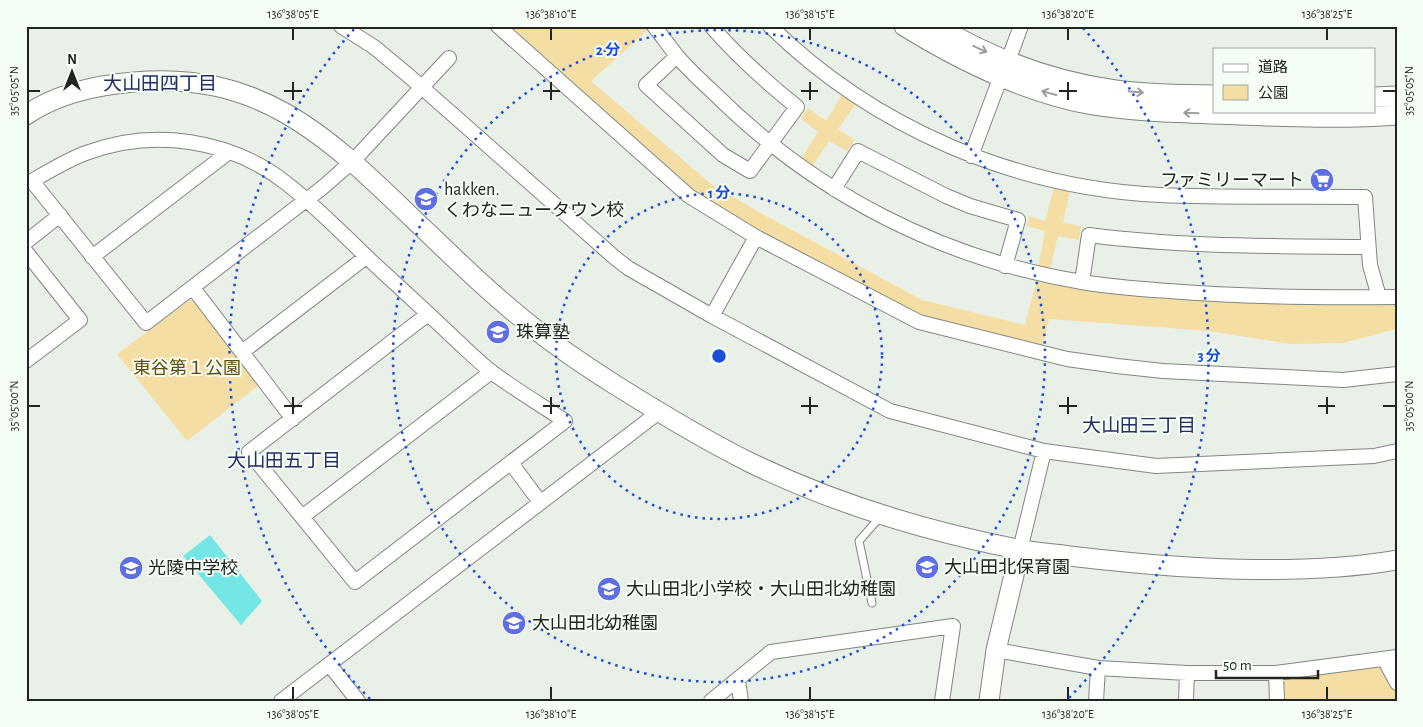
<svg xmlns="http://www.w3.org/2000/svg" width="1423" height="727" font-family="'Alegreya Sans','Noto Sans JP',sans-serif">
	<rect width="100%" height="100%" fill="#e8f0e7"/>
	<!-- green -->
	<path fill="#f5dea4" d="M508,26H645L648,30L591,81L711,184L764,215L922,300L1025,325L1037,280L1079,289L1134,295L1397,303V329L1342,343L1291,344L1209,331L1049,319L1042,347L917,314L749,225L690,188Z
		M843,93L857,102L838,129L855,140L847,151L829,141L812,167L801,159L818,132L801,119L808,108L826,121Z
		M1054,187L1070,190L1063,223L1081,226L1079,240L1058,236L1050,270L1038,267L1045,231L1027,226L1029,216L1045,221Z
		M190,300H195L259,385L187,441L117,354Z
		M1381,665C1389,674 1397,688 1397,701H1283L1282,683L1287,678Z"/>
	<!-- water -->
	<path fill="#73e6e5" d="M210,535L262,601L241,625L183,556Z"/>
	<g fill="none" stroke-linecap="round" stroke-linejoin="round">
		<!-- lane casing -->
		<g stroke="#80877f" stroke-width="9">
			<path id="lane" d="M872,603L859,541L881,516"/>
		</g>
		<!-- street casing -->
		<g stroke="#80877f" stroke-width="16">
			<path id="street" d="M341,26L374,47L409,76L614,257L628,268L712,316L890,411L1044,451L1156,466L1374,456L1397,451
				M498,26L689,196L756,237L919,322L1067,359L1117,366L1163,371L1343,380L1397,374
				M654,26C662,36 669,46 677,56C688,69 702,82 715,94C816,194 942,259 1082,282C1110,287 1140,289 1169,291C1245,297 1321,298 1397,297
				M770,26C874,128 1015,188 1160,195C1228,198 1297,196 1365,197L1370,265L1379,297
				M677,56L646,85L723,155L750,171L797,107C766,82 737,56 711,26
				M1008,61L1021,26
				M971,156L1001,76
				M834,189L858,151L946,196L970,206L1018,220L1005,266
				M26,242L60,215
				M26,252L80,320L26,361
				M92,257L229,152
				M1082,282L1089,235C1181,247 1275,246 1367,247
				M193,288L293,419
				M428,314L249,452L355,582L565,421C541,405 516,390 493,373C480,363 468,351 456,340C432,317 408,295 384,273C351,243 321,210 286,183C230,139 153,128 86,153C67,160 49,171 32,181L146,323L306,200C323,189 337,174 353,161L449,58
				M712,316L756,237
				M242,352L366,257
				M511,463L540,502
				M302,517L491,372
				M1020,550L1044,451
				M996,650L1098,668L1187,673H1276L1397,657
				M1384,659L1397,683
				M329,664L358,701
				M1276,673L1277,701
				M738,680L741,701
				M281,701L659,412
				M711,701L771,652L953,626L942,701
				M1096,701L1098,668
				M1186,701L1187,673"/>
		</g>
		<!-- secondary casing -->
		<g stroke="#80877f" stroke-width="21">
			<path id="secondary" d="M904,26C962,62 1026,93 1093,105C1142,113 1192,113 1241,115C1292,117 1345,119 1397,115
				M937,26C991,58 1052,81 1115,90C1148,94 1181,95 1214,95
				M1374,97L1397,96
				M26,115C58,93 97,85 134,82C257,71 324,133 406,212C446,250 486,290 530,325C557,347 587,367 617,386C660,413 703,439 749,462C833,503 926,531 1017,549C1037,553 1058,554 1078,557C1121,562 1163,566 1207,568C1270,571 1334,571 1397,560
				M989,701L996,650L1020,550"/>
		</g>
		<!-- lane -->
		<use href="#lane" stroke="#fff" stroke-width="7"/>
		<!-- street -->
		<use href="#street" stroke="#fff" stroke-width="14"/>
		<!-- secondary -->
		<use href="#secondary" stroke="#fff" stroke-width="19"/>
	</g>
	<!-- one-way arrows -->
	<defs><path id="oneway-shaft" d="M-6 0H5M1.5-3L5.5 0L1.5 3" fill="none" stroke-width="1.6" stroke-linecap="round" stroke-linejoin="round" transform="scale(1.25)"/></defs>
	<g stroke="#9b9c9b">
		<use href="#oneway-shaft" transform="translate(980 49) rotate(24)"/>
		<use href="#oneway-shaft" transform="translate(1136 92) rotate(5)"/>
		<use href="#oneway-shaft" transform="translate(1049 93) rotate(-165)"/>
		<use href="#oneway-shaft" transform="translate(1191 113) rotate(-178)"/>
	</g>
	<!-- ticks -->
	<path fill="none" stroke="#212420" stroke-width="2" d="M293,28V40M551,28V40M810,28V40M1068,28V40M1327,28V40M293,82V100M551,82V100M810,82V100M1068,82V100M28,91H40M284,91H302M543,91H560M801,91H818M1059,91H1077M1383,91H1396M293,397V414M551,397V414M810,397V414M1068,397V414M1327,397V414M28,406H40M284,406H302M543,406H560M801,406H818M1059,406H1077M1318,406H1335M1383,406H1396M293,687V700M551,687V700M810,687V700M1068,687V700M1327,687V700"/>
	<!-- distance rings -->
	<g fill="none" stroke="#1d4ed8" stroke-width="2.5" stroke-dasharray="2.5 5">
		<circle cx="719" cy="356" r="163"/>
		<circle cx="719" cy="356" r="326"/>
		<path d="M370 699A490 490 0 0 1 355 28M1083 28A490 490 0 0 1 1068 699"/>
	</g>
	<!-- icons -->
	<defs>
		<g id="supermarket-disc" transform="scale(1.25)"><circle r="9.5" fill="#5f6ee5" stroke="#f5fef4"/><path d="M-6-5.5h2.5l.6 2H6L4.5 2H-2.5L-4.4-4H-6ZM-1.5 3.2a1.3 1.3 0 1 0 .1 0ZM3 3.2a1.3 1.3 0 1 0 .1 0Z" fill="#fff"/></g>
		<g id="school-disc" transform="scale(1.25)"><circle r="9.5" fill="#5f6ee5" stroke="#f5fef4"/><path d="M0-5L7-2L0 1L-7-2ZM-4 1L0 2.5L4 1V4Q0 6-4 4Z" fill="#fff"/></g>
	</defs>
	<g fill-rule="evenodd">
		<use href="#supermarket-disc" x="1322" y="180"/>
		<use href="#school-disc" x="426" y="199"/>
		<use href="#school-disc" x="498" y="332"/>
		<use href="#school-disc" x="927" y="567"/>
		<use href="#school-disc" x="131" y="568"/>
		<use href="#school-disc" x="609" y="589"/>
		<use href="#school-disc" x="514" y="623"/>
	</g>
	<g text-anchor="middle" stroke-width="4" stroke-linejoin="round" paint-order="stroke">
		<!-- poi labels -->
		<g font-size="18" fill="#212420" stroke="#f5fef4" text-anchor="start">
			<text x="1304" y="186" text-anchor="end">ファミリーマート</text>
			<text x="444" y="195">hakken.<tspan x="444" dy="21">くわなニュータウン校</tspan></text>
			<text x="516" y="338">珠算塾</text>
			<text x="944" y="573">大山田北保育園</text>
			<text x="148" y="574">光陵中学校</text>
			<text x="626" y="595">大山田北小学校・大山田北幼稚園</text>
			<text x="532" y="629">大山田北幼稚園</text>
		</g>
		<!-- park labels -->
		<g font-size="18" fill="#624c0e" stroke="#f5fef4">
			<text x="187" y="374">東谷第１公園</text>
		</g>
		<!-- neighbourhood labels -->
		<g font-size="19" fill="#252c66" stroke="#f5fef4">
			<text x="160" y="90">大山田四丁目</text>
			<text x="1139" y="432">大山田三丁目</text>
			<text x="284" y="467">大山田五丁目</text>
		</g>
	</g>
	<circle cx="719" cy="356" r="8" fill="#1d4ed8" stroke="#f5fef4" stroke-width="2.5"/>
	<g font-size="15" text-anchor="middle" font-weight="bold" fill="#1d4ed8" stroke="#f5fef4" stroke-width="4" stroke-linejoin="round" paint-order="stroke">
		<text x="608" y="55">2 分</text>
		<text x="719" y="198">1 分</text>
		<text x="1209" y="361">3 分</text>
	</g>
	<!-- border -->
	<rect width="1423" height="727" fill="none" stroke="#f5fef4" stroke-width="55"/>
	<!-- legend -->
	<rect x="1213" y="48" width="162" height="65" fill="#f5fef4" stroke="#a0a79f"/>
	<rect x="1223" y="64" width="25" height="8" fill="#ffffff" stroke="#a0a79f"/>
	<text x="1258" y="72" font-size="15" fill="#212420">道路</text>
	<rect x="1223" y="85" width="25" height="15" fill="#f5dea4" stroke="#a0a79f"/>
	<text x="1258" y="98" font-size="15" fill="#212420">公園</text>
	<!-- north arrow -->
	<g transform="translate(72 72)" stroke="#f5fef4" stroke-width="4" paint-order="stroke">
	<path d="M0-4L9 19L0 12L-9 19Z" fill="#212420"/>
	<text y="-8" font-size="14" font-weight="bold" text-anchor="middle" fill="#212420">N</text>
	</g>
	<!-- scale -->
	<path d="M1216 670v8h102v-8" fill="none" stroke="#212420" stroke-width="2.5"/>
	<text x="1223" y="670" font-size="15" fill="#212420" stroke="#f5fef4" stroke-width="4" paint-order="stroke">50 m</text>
	<rect x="28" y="28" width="1368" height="672" fill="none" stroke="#212420" stroke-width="2"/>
	<g font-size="12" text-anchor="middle" fill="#212420">
		<text x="293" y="18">136°38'05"E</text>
		<text x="551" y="18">136°38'10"E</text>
		<text x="810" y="18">136°38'15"E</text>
		<text x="1068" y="18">136°38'20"E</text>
		<text x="1327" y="18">136°38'25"E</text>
		<text transform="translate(14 91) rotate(-90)" y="4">35°05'05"N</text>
		<text transform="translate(1409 91) rotate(-90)" y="4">35°05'05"N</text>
		<text transform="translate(14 406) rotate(-90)" y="4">35°05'00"N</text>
		<text transform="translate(1409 406) rotate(-90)" y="4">35°05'00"N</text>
		<text x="293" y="718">136°38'05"E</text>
		<text x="551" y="718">136°38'10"E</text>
		<text x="810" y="718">136°38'15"E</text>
		<text x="1068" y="718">136°38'20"E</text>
		<text x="1327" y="718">136°38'25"E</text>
	</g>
</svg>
